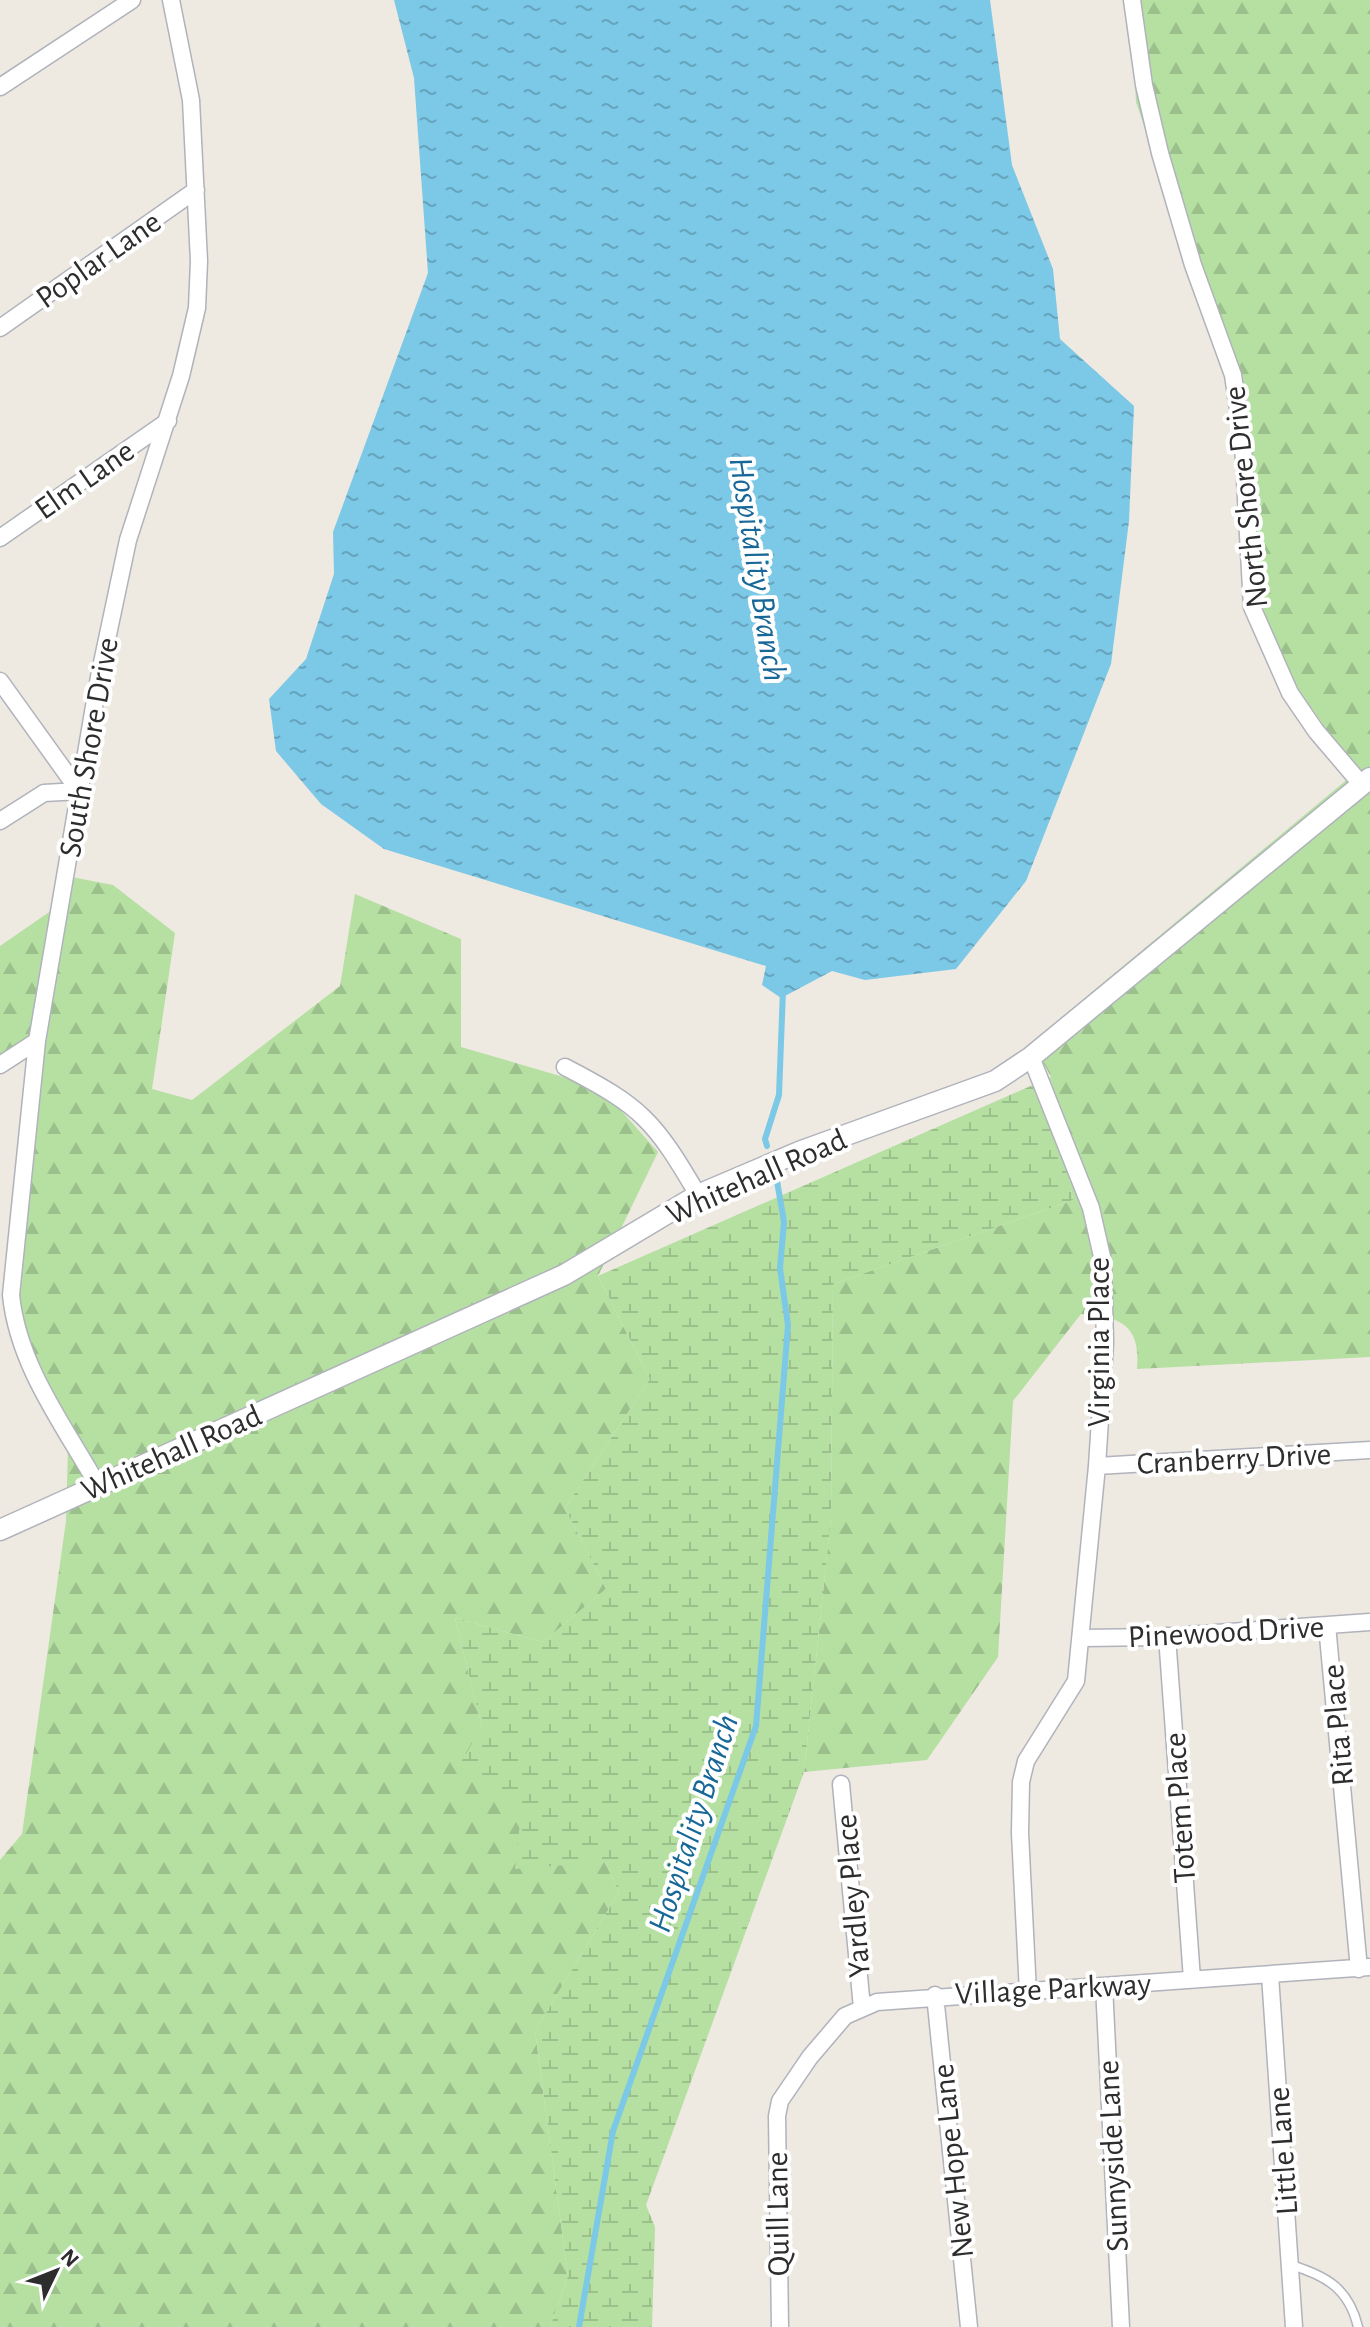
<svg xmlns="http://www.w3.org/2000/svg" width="1370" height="2327" font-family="'Alegreya Sans',sans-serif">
	<defs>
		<pattern id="forest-firs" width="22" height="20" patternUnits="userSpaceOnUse" patternTransform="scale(2)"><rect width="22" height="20" fill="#b5e0a2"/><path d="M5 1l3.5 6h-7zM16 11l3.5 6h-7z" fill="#9cc08c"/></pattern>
		<pattern id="wetland-marsh" width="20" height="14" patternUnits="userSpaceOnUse" patternTransform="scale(2)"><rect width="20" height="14" fill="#b5e0a2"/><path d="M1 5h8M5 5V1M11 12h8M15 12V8" fill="none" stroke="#9cc08c"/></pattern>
		<pattern id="water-ripples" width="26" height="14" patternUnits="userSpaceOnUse" patternTransform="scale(2)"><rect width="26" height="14" fill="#7cc8e7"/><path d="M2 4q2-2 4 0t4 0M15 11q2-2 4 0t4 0" fill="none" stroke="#66a3bc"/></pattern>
	</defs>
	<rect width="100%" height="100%" fill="#eee9e1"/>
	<!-- forest -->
	<path fill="url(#forest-firs)" d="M1131,0H1370V1357L1137,1369C1141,1325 1120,1316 1081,1314L1013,1401L998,1657L927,1760L804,1772L831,1517L833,1284L1073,1200L1051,1077L1032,1042L1356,772L1245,612L1237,402L1136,102Z
		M61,875L113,885L175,933L152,1089L192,1100L340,986L355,894L461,939V1047L601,1088L658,1152L598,1276L650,1379L565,1508L606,1589L543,1642L455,1618L482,1727L522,1803L605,1862L619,1892L535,2031L568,2276L550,2327H0V1860L22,1834L66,1521L68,1447L11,1292L35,1036L0,1060V946L55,908Z"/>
	<!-- wetland -->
	<path fill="url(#wetland-marsh)" d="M1051,1077L1073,1200L833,1284L831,1517L804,1772L646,2205L655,2227L652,2327H550L568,2276L535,2031L619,1892L605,1862L515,1869L522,1803L459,1765L482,1727L455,1618L543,1642L606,1589L565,1508L650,1379L598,1276Z"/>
	<!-- water -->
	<path fill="url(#water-ripples)" d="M394,0H990L1012,165L1053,269L1060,339L1134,406L1129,521L1111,664L1026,881L956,969L865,980L832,971L781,998L762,985L766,966L384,849L321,804L276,751L269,699L306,659L334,574L333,532L428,273L414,78Z"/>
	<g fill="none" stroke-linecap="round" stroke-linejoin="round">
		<!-- stream -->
		<path stroke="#7cc8e7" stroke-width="6" d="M767,1146L765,1139L779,1095L783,990
			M579,2327L613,2131L756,1726L788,1325L780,1268L784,1222L777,1181"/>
		<!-- service casing -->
		<g stroke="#b1b3bc" stroke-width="11">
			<path id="service" d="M1291,2265C1327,2276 1349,2289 1358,2327"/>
		</g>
		<!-- minor casing -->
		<g stroke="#b1b3bc" stroke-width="19">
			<path id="minor" d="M1132,0L1144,85L1160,153L1193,265L1233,375L1243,444L1252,607L1290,693L1316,731L1362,785
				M0,87L132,0
				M0,328L196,190
				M0,538L168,421
				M0,681L79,791
				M0,821L44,793L79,791
				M0,1065L37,1041
				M565,1067C642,1107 654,1120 698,1195
				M1097,1466L1370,1450
				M97,1484C63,1424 18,1365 11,1295L37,1041L99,677L128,540L181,376L197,308L199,261L191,100L171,0
				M1327,1625L1359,1969
				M1167,1636L1192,1979
				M1082,1638L1159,1637L1370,1622
				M841,1784L862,2008
				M1270,1975L1294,2327
				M1104,1986L1121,2327
				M1028,1993L1020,1833L1021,1782L1026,1761L1076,1681L1097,1466L1105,1343L1103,1261L1091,1208L1031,1057
				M935,1995L969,2327
				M780,2327L777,2116L780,2101L810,2057L845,2016L877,2002L1370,1967"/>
		</g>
		<!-- tertiary casing -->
		<g stroke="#b1b3bc" stroke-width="23">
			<path id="tertiary" d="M0,1530L564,1275L698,1195L799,1152L995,1081L1031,1057L1370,778"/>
		</g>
		<!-- service -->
		<use href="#service" stroke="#fff" stroke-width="8"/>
		<!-- minor -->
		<use href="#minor" stroke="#fff" stroke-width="16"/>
		<!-- tertiary -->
		<use href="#tertiary" stroke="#fff" stroke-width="20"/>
	</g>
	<g text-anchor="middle" stroke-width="8" stroke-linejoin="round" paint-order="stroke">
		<!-- street labels -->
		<g font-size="32" fill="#2d2d2d" stroke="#fff">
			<text transform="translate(98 259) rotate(-35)" y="11">Poplar Lane</text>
			<text transform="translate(84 479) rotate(-35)" y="11">Elm Lane</text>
			<text transform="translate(1245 497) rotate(-96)" y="11">North Shore Drive</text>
			<text transform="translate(88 747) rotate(-80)" y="11">South Shore Drive</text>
			<text transform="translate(756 1176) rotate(-24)" y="11">Whitehall Road</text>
			<text transform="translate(1098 1342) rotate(-90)" y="11">Virginia Place</text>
			<text transform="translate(171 1452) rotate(-24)" y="11">Whitehall Road</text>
			<text transform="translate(1234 1458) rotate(-3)" y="11">Cranberry Drive</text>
			<text transform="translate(1226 1631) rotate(-3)" y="11">Pinewood Drive</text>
			<text transform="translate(1337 1725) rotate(-95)" y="11">Rita Place</text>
			<text transform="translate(1179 1808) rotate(-94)" y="11">Totem Place</text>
			<text transform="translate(852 1896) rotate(-95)" y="11">Yardley Place</text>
			<text transform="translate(1053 1988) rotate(-3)" y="11">Village Parkway</text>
			<text transform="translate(1282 2151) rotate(-94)" y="11">Little Lane</text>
			<text transform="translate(1112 2156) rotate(-93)" y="11">Sunnyside Lane</text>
			<text transform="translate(952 2161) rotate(-96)" y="11">New Hope Lane</text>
			<text transform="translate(777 2214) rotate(-91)" y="11">Quill Lane</text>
		</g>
		<!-- water labels -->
		<g font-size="34" font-style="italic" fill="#176798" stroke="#fff">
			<text transform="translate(759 569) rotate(81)" y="12">Hospitality Branch</text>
			<text transform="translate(692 1823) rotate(-72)" y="12">Hospitality Branch</text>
		</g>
	</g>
	<!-- north arrow -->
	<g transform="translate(56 2271) rotate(47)" stroke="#ffffff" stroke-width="6" paint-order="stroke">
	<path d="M0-6L14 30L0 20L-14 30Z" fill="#2d2d2d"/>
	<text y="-12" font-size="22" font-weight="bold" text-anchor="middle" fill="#2d2d2d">N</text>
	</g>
</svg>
